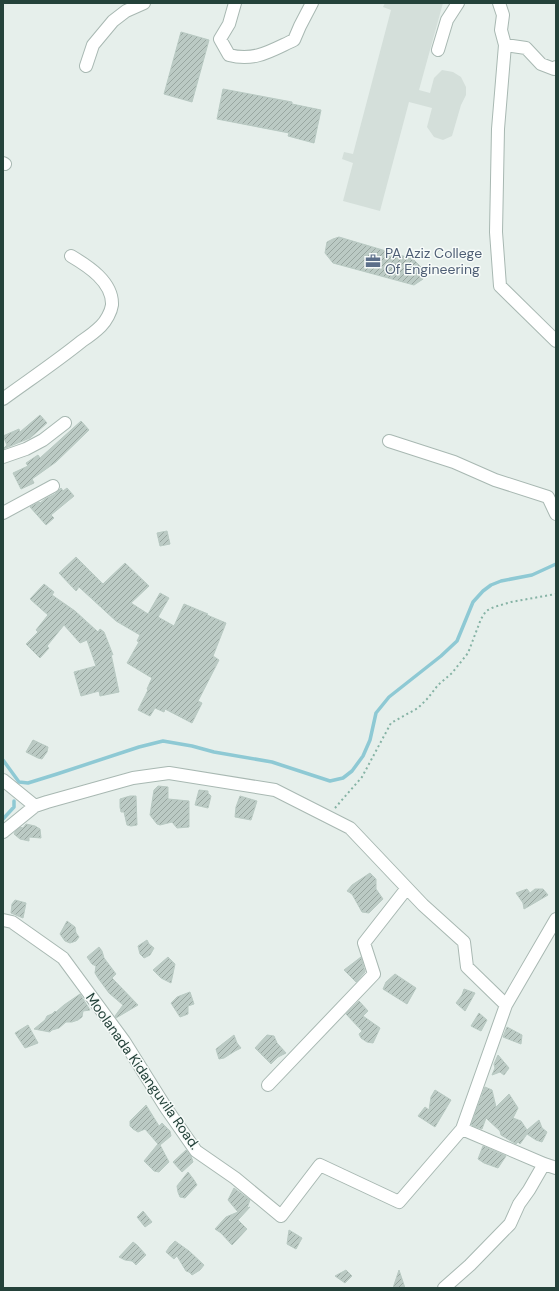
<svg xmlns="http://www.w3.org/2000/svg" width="559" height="1291" font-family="'DM Sans',sans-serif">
	<defs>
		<pattern id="building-hatch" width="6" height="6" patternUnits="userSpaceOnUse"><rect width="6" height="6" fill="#bbcac4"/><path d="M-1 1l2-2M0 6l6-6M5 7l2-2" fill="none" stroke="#98a6a0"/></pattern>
	</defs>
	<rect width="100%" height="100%" fill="#e6efeb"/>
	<!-- built -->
	<path fill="#d4dfda" d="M385,3H443L419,90L430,93L434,78L442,70L453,72L461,77L466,87V95L461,105L452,136L443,140L434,137L427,127L432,108L409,102L380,211L343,201L353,163L342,159L344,152L353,154L391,10L383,7Z"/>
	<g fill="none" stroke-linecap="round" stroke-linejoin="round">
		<!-- stream -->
		<path stroke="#8ec9d4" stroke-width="3.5" d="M3,760L19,782L28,783L57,774L139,747L163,741L192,746L214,752L272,762L330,781L343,778L352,771L363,756L370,740L376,713L389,697L441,656L457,641L473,602L483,591L491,585L501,581L532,575L556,564
			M3,819L14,807V801"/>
	</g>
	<!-- building -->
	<path fill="url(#building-hatch)" stroke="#b8c9c2" d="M181,32L209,40L192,102L164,94Z
		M223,89L292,102V104L321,110L314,143L288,136L289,133L217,119Z
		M339,237L413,259L424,270L423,279L414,285L333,263L325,253L327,242L333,239Z
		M40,415L47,423L30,438L3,449L7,445L3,436L19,429L20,432Z
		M81,421L89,430L56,462L32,479L34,483L21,489L13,473L28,466L26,463L38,455L40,458Z
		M61,488L63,491L67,488L74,496L51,515L54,518L46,525L30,507L39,502L40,503L45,499L55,494Z
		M167,531L170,544L160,546L157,533Z
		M76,557L103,584L125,563L149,586L131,603L148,614L160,593L169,598L158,617L174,626L184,604L208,614L207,615L226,623L213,656L219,660L198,701L202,703L192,723L165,709L164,712L155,708L150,716L138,710L148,690L147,689L152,678L127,663L139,642L137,641L140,635L116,621L79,587L76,591L59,573Z
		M44,584L54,592L52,595L75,611L98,632L100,629L104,632L113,655L111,654L119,692L100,696L99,691L81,696L74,672L96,666L87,640L80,643L64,625L47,646L49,648L40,658L26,644L38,632L36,630L48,615L30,599Z
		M33,740L48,747L47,752L42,759L38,758L26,752Z
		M158,786L168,787V799L189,801V827L177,828L172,822L160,825L157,824L150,815L154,790Z
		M199,790L208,791V793L211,796L208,808L195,805Z
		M130,796H136L137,825L131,826L127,825L124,812H121L120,807V799Z
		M240,796L257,801L251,820L235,817L236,807Z
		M26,824L35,826L40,829L41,838L29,837V841L20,839L14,834L15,832L20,827L23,828Z
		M370,873L376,879V889L383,899L369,913L362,912L352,894L347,891L352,885Z
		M527,889L530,893L535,889H543L548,895L524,909L523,903L516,893Z
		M15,900L26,903L23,918L11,913L12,904Z
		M67,921L75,927L76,933L79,937L76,941L70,943L65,941L60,934Z
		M147,940L149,944L154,948L150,955L144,958L140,954L138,946Z
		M99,947L102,951L104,958L116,974L112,978L138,1005L116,1018L115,1016L123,1005L109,993L98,978L95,973L96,966L92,964L87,957Z
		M168,957L175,964L171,983L161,978L153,970Z
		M361,957L365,972L356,982L344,970Z
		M395,974L416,988L407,1004L383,989L386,982Z
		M464,989L475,993L465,1011L456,1003L462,995Z
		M190,992L194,1004L188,1006V1014L180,1017L171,1003L177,997Z
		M80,994L90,1010L83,1011L82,1017L78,1020L72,1022H66L59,1028L52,1030L50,1032L34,1029L45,1020L47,1016L52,1014L55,1011L56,1012L64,1005Z
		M359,1001L368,1011L363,1016L380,1028L373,1043L367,1042L361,1038L359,1034L362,1031L346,1014Z
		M479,1013L487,1020L481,1031L471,1026Z
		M28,1025L38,1043L25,1048L15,1033Z
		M507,1027L522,1035L521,1044L503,1037Z
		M234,1035L237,1043L241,1048L235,1051L224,1058L219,1059L216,1049Z
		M267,1035L274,1036L277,1043L286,1053L278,1057L271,1064L255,1048Z
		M498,1055L509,1068L504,1075L500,1072L492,1075L495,1068L494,1064Z
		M485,1087L492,1090L496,1107L509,1094L518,1108L513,1118L521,1121L527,1130L539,1120L542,1128L547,1132L542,1142L536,1140L527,1134L520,1144L518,1142L516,1144L501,1135L500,1131L486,1118L482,1129L471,1125Z
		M435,1090L451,1100L435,1127L418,1116L425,1107L429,1110L431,1097Z
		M146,1105L159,1126L162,1123L170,1131L171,1136L160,1145L169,1162L159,1172L154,1171L144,1161L158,1144L145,1129L138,1132L133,1129L130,1126V1121Z
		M483,1146L506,1156L498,1168L484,1163L478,1159Z
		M186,1150L191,1156L193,1162L182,1172L173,1162Z
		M188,1172L194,1180L197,1185L185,1198L180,1197L178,1192L177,1186Z
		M234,1188L250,1200L247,1208L250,1207L238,1220L247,1229L232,1245L221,1233L215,1229L226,1217L238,1212L228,1200Z
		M143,1211L152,1222L145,1227L137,1217Z
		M289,1230L302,1238L296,1249L287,1244Z
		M175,1241L189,1251L204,1265L200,1270L192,1275L189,1272L186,1271L177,1256L174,1259L166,1252L170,1246Z
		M133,1242L137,1245L146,1255L136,1265L132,1261L125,1260L119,1257Z
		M346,1270L352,1276L345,1283L335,1276Z
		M399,1270L405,1288H393Z"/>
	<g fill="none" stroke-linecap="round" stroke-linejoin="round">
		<!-- street casing -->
		<g stroke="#a8b8b2" stroke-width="14">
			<path id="street" d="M235,3L229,24L220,39L229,55C255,62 272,50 294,40L300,26L312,3
				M499,3L503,15L501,30L505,45L498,129L496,232L500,286L556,341
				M505,45L526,48L541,64L554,69L556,67
				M438,50L447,20L458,3
				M86,66L93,45L113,21L126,11L144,3
				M3,163L5,164
				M3,399C29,380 56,362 82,341C88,337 95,332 101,326C106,321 111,312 112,305C113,282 88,266 71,256
				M389,441L454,462L495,480L548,497L556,514
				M3,457L26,449L43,440L65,423
				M3,513L53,486
				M3,780L35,806L47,802L133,778L169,773L275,790L350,828L423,905L464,942L467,967L506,1005L462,1129L544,1164L556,1168
				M3,832L35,806
				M3,920L12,922L63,958L124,1041L166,1108L196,1151L235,1178L281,1216L320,1165L399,1202L462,1129
				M506,1005L556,919
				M268,1085L374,974L364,943L407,888
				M444,1288L470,1265L510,1224L519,1204L529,1190L544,1164"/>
		</g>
		<!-- path -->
		<path stroke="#86b3a5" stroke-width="2" stroke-dasharray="2 3" stroke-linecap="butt" d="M335,808L362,777L391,723L418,708L428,698L438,685L452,673L468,653L481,619L486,611L494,607L511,602L556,594"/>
		<!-- street -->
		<use href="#street" stroke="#fff" stroke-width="12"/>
	</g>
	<!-- icons -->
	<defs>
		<g id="office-bare" transform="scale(1.2)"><path d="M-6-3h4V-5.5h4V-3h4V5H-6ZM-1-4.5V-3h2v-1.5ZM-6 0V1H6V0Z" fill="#5c6f8a" stroke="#f7fbf9" stroke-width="2.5" paint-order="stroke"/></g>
	</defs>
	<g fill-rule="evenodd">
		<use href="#office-bare" x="373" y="261"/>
	</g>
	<g text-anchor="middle" stroke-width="3" stroke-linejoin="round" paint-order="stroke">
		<!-- service labels -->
		<g font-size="14" fill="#4e5e75" stroke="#f7fbf9" text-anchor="start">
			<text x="385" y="258">PA Aziz College<tspan x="385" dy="16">Of Engineering</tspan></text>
		</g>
		<!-- street labels -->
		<g font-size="14" fill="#24423a" stroke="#f7fbf9">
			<text transform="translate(143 1071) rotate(55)" y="5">Moolanada Kidanguvila Road.</text>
		</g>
	</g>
	<!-- border -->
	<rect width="559" height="1291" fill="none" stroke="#24423a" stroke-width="8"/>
</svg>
